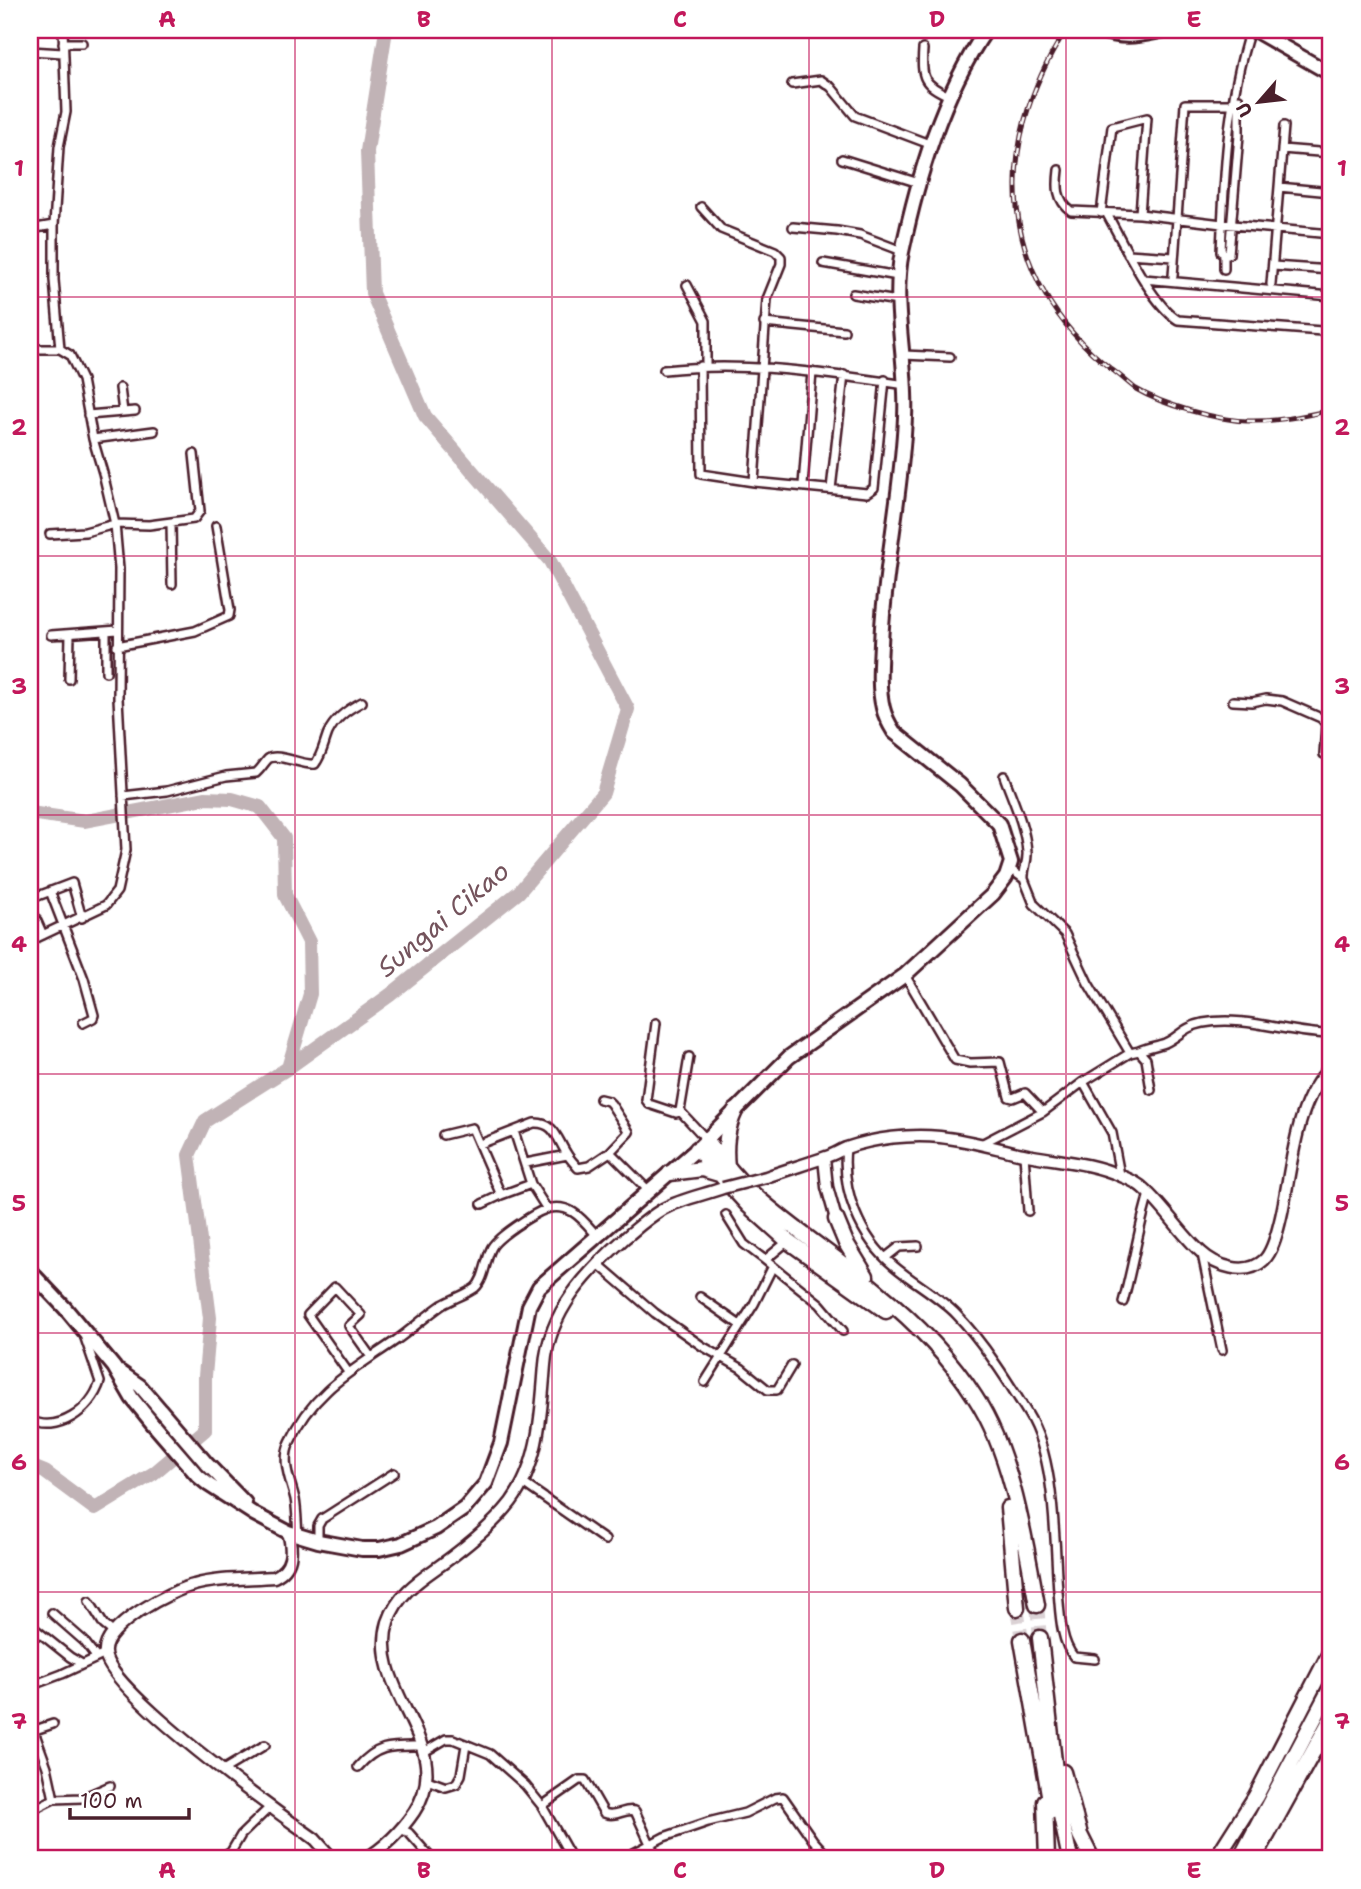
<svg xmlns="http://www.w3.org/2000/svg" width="1361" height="1889" font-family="'Shantell Sans',sans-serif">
	<rect width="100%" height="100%" fill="#fff"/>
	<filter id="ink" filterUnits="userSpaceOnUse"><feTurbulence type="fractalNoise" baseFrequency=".0143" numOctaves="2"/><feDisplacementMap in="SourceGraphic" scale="14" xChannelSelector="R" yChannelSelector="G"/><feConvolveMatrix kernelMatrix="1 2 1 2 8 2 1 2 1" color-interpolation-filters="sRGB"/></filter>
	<g filter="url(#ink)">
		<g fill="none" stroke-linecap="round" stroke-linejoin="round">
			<!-- river -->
			<path stroke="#c1b3b6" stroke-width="14" d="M30,813L85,821L205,798L232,799L260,807L284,838L285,895L309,942L310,994L288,1068
				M30,1466L45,1472L95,1509L154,1473L205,1430V1376L210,1318L189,1155L205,1121L288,1068L390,995L519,892L603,793L628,709L550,561L425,416L372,293L367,151L386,30"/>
			<!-- motorway-tunnel -->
			<path stroke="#dbd2d5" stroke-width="14" stroke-dasharray="14 7" stroke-linecap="butt" d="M1037,1605L1040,1638
				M1017,1608L1022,1640"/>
			<!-- minor casing -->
			<g stroke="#4a1f2b" stroke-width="12">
				<path id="minor" d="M63,43H82
					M923,49C921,78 923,84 949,96
					M30,51L63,53
					M792,84L821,80L831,87L855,116L932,145
					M1282,149L1331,153
					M842,159L919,183
					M1059,170C1057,186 1056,200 1071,211L1140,214L1222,224L1331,234
					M1279,187L1331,192
					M701,207L721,229L775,251L781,257V264L767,299L754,482
					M1101,213L1112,127L1147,118L1140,214
					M1107,214C1122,241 1152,305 1178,320L1322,331L1331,325
					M793,227L837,231L860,235L902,251
					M30,229L54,225
					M1224,253L1229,254L1239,135V99
					M1128,254L1174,257
					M823,263L898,276
					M1273,266L1331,270
					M1224,269V253L1221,252C1224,177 1227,101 1250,30
					M1173,276L1185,104H1240
					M1144,279L1331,296
					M1271,284L1284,126
					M687,285L706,321V366
					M853,294L898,301
					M764,323L844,331
					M30,349H60
					M903,355L950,357
					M700,366L701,474L754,482L867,493L874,488L885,380
					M664,370C745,361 825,373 906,385
					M120,388L123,412
					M88,415L135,411
					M93,439L154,431
					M803,485L812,372
					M831,489L844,375
					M171,522L172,584
					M50,534L85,532L115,524L149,525L194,519L200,511L194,454
					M51,635L118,630
					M117,646L195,631L229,616L230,610L216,526
					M106,672V631
					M69,679L70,634
					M1233,701L1252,702L1266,699L1282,701L1321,718L1326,724L1324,754L1331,757
					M1004,776C1013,801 1025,825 1027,852C1028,862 1023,869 1024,879
					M123,796L167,791L226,776L256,773C261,769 264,763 268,759C277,752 303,766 315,764C322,755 324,743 328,733C335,718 348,709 362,702
					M1010,869L1024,879L1034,904L1065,934L1088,983L1130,1053
					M50,891L84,979L94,1015L93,1018L83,1023
					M30,899L72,883L82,918
					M30,906L43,935
					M30,941L106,905L117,891L126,850L118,698L119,569L115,524L103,473L93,439L82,380L70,355L60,349L54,280V225L59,147L66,112L63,30
					M905,975L955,1060L970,1063L1000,1062L1009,1097L1013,1098L1025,1093L1043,1112L1083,1082L1112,1133L1120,1175
					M656,1023L646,1100L649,1104L676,1113L680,1111
					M1139,1051C1148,1047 1157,1046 1165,1043C1179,1037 1183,1027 1203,1023C1246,1015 1289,1034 1331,1034
					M689,1057L680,1111L706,1139
					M1083,1082L1130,1053L1139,1051L1146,1059L1151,1090
					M600,1099L608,1101L611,1104L629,1132L610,1152L649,1191
					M514,1131L531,1184
					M443,1135L472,1128L501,1195L531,1184L547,1209
					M480,1144L534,1123C555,1122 557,1139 567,1154C570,1159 574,1163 578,1168L589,1166L610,1152
					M981,1144L1043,1112
					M846,1148C841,1191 860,1238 894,1266C914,1283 939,1296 957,1315C984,1343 1008,1381 1028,1414C1056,1459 1054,1538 1058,1591C1060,1611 1060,1641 1074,1657L1095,1659
					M1024,1154L1028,1211
					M526,1163L567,1155
					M482,1204L501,1195
					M726,1215L744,1244L765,1260
					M788,1241L765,1260L820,1304L843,1331
					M1202,1254L1222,1350
					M885,1258L899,1247L918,1246
					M597,1263L655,1313L702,1346L741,1368L768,1390H777L792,1365
					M700,1297L740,1325
					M1123,1302C1133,1266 1138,1230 1149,1194
					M348,1372L308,1315L335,1287L361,1315L349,1326L371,1357
					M705,1382L754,1304L773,1266
					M30,1420C58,1434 91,1410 100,1382L85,1338
					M523,1483L605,1540
					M298,1536C297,1524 297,1510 295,1499C290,1479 281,1462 290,1442C313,1391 352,1371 395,1341C411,1330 426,1316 442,1305C452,1299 465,1295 475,1288C485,1279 485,1261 491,1249C495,1238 534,1213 546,1209C571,1202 583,1220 598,1237
					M318,1541V1526L322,1519L394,1473
					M89,1601L104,1625L114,1633
					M52,1613L84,1641L96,1657
					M30,1625L70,1657L82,1664
					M30,1686L62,1674L105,1654
					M53,1724L35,1730V1734L47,1767L54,1799
					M424,1752L446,1739H453L490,1754L525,1785L542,1806L572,1859
					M358,1767C378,1744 392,1746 421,1746
					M223,1770L265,1745
					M427,1780L446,1787L456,1784L461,1775L466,1745
					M542,1806L579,1780H585L604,1813C616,1818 624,1808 635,1811L657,1859
					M30,1811L54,1799L82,1798L110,1786
					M401,1829L409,1833L432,1859
					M220,1859L231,1852L241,1835L270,1807
					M622,1859L664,1837L708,1822L745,1813L775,1798L783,1797L813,1840L830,1859"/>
			</g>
			<!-- tertiary casing -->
			<g stroke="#4a1f2b" stroke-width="15">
				<path id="tertiary" d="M824,1158L827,1187L836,1219
					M766,1177C786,1170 806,1164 826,1157C833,1155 839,1151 846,1148C874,1138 910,1134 940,1137C968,1140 995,1148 1023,1154C1056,1161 1090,1162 1121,1176C1129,1179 1138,1183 1144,1189C1165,1208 1180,1233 1201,1252C1216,1266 1246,1277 1264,1260C1273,1251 1277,1233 1280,1221C1292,1174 1293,1102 1331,1067
					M288,1532C293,1551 293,1568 274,1577C248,1579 219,1578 194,1585C172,1590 102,1626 105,1653C108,1691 278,1813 315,1839L333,1859
					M365,1859C385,1847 401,1831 414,1812C459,1746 367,1692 388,1622C399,1589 427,1576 453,1556C474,1540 495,1523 511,1502C540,1463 541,1411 545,1365C549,1311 587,1272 625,1238C637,1228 649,1217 663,1209C681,1199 703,1195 723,1188"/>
			</g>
			<!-- trunk casing -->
			<g stroke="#4a1f2b" stroke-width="18">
				<path id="trunk" d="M1099,30C1125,40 1139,35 1165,30
					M1254,30L1331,74
					M30,1271L65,1308L114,1367L132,1398L153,1424L198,1476L209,1485L254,1514L288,1532L318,1541L362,1549H379L401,1544L436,1528L465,1508L486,1483L501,1443L529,1306L539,1287L697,1149L789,1057L905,975L993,894L1006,877L1011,862L999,824L960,785L894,732C889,724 885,717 883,708C878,688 880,664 881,644C884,568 902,493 905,417C908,362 891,306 902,252C918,176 942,95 986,30
					M120,1372L140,1386L207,1464L245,1503"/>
			</g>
			<!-- motorway casing -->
			<g stroke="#4a1f2b" stroke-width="19">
				<path id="motorway" d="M706,1139C722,1161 739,1182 759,1199C797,1232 839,1259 877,1291C914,1321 949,1356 975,1397C1012,1453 1025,1540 1037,1605
					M697,1149L749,1206L788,1241L886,1311
					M727,1167C725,1147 726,1130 735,1111
					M670,1173L702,1169L719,1174
					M836,1219L846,1243L866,1276
					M1008,1508L1017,1608
					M1040,1638L1059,1806L1070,1859
					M1022,1640L1052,1811
					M1063,1772L1080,1835L1092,1859
					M1045,1801L1047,1859
					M1216,1859L1256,1796L1331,1651
					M1240,1859L1331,1687
					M1254,1859L1331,1719"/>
			</g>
			<!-- minor -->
			<use href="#minor" stroke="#fff" stroke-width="7"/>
			<!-- tertiary -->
			<use href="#tertiary" stroke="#fff" stroke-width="10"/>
			<!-- trunk -->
			<use href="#trunk" stroke="#fff" stroke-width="12"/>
			<!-- motorway -->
			<use href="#motorway" stroke="#fff" stroke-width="14"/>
			<!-- rail casing -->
			<g stroke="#4a1f2b" stroke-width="5">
				<path id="rail" d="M1066,30C990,147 997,279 1111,369C1120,375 1128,383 1136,389C1163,405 1216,420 1247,421C1276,422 1304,416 1331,410"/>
			</g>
			<!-- rail -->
			<use href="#rail" stroke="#fff" stroke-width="2.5" stroke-dasharray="8" stroke-linecap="butt"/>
			<!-- tertiary-bridge casing -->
			<g stroke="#4a1f2b" stroke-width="15" stroke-linecap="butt">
				<path id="tertiary-bridge" d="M723,1188L766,1177"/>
			</g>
			<!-- tertiary-bridge -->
			<use href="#tertiary-bridge" stroke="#fff" stroke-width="10"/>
		</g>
	</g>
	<!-- grid -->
	<path fill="none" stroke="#c2185b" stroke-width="2" stroke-opacity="0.55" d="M295,30V1859M552,30V1859M809,30V1859M1066,30V1859M30,297H1331M30,556H1331M30,815H1331M30,1074H1331M30,1333H1331M30,1592H1331"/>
	<g text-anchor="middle" stroke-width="5" stroke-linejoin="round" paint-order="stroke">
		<!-- water labels -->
		<g font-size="26" font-style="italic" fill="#74535c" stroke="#fff">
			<text transform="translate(443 919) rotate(-40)" y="9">Sungai Cikao</text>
		</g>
	</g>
	<!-- margin -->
	<rect width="1361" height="1889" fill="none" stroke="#fff" stroke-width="77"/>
	<!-- north arrow -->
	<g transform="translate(1259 102) rotate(242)" stroke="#ffffff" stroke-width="5" paint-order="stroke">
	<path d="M0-5L12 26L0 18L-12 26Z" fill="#4a1f2b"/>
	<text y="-10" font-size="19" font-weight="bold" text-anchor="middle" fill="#4a1f2b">U</text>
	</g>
	<!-- scale -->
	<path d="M70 1808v10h119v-10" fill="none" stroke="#4a1f2b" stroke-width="3.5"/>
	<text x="80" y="1808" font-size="21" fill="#4a1f2b" stroke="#ffffff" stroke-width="5" paint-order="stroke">100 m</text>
	<rect x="38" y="38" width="1284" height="1812" fill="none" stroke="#c2185b" stroke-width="2.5"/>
	<g font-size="23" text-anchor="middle" font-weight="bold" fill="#c2185b">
		<text x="167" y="27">A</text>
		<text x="424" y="27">B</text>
		<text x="680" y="27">C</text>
		<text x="937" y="27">D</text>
		<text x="1194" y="27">E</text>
		<text x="19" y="176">1</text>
		<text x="1342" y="176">1</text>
		<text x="19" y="435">2</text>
		<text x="1342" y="435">2</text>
		<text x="19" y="694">3</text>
		<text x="1342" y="694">3</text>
		<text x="19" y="952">4</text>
		<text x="1342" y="952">4</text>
		<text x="19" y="1211">5</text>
		<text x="1342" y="1211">5</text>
		<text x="19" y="1470">6</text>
		<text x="1342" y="1470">6</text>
		<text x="19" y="1729">7</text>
		<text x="1342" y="1729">7</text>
		<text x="167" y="1878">A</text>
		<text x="424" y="1878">B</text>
		<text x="680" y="1878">C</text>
		<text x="937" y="1878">D</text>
		<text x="1194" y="1878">E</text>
	</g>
</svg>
